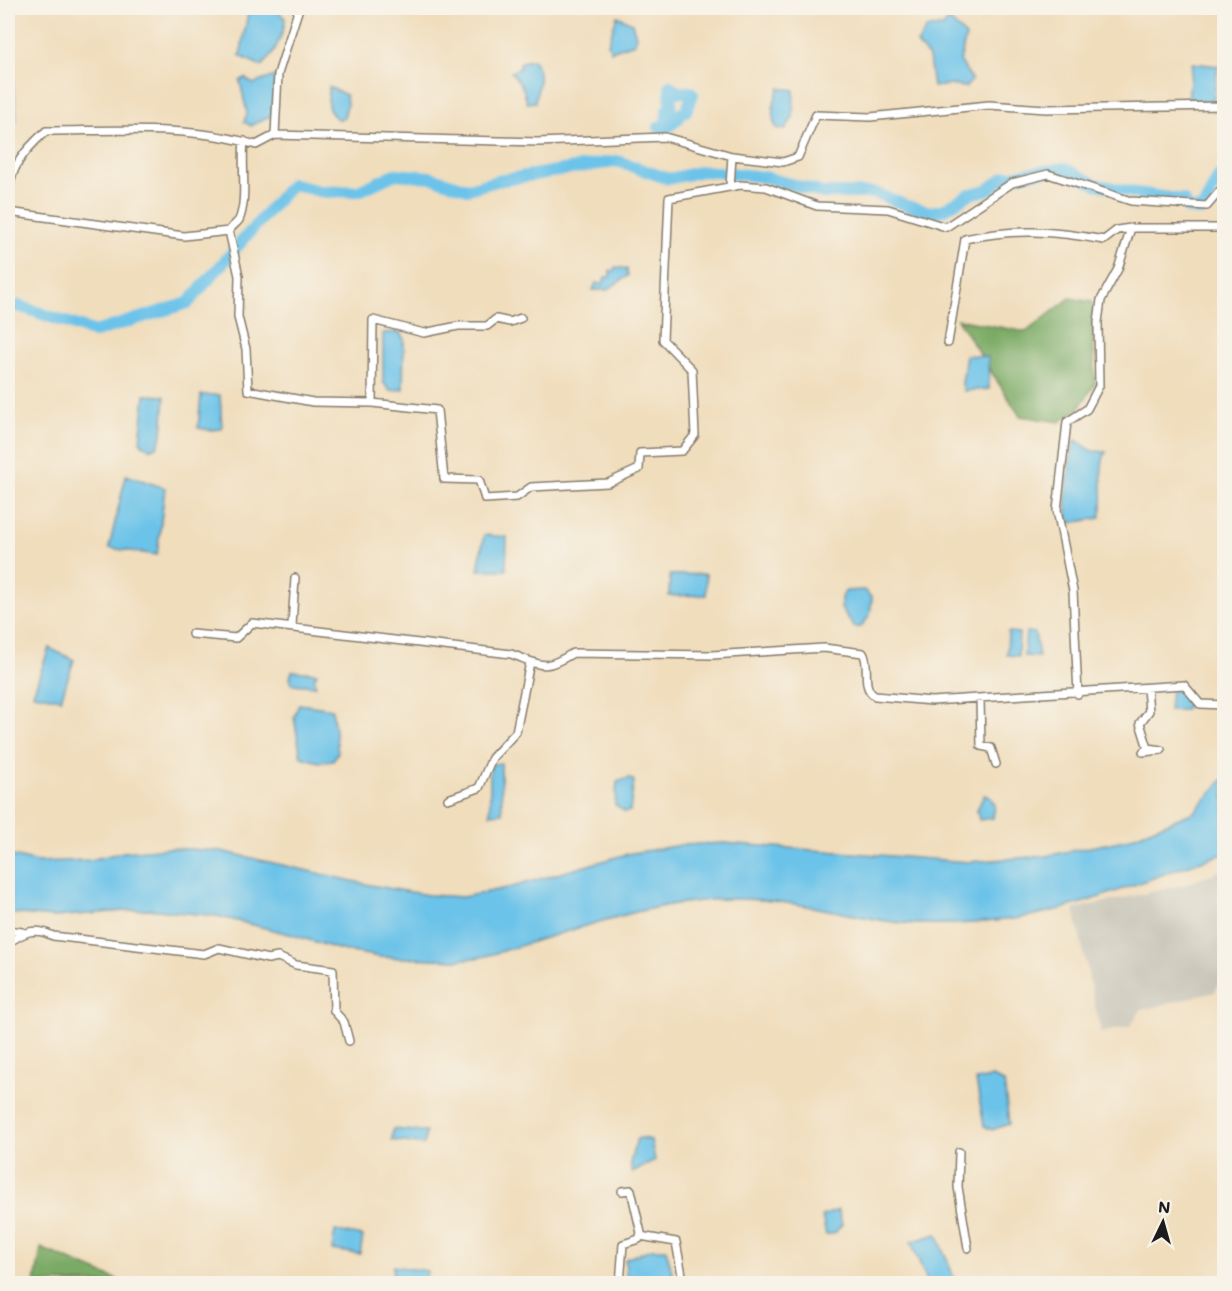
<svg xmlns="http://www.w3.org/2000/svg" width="1232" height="1291" font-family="Mali,sans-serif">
	<rect width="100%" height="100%" fill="#f7f3e8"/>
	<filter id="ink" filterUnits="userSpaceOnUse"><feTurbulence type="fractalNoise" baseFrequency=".0167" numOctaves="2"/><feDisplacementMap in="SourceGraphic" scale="12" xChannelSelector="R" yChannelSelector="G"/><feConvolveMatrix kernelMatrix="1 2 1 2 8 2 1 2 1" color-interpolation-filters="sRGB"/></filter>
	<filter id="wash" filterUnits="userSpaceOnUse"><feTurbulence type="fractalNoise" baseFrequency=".008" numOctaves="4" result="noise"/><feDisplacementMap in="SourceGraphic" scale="24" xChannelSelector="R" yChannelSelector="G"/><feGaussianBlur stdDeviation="1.35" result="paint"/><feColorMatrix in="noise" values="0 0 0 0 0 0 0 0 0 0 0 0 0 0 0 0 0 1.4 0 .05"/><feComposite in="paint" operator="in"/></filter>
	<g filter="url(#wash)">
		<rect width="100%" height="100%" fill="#f0ddbc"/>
		<!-- industrial -->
		<path fill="#c7c4b8" d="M1224,869V972L1215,992L1141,1010L1130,1026L1101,1033L1074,909L1184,885Z"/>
		<!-- forest -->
		<path fill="#7aaa65" stroke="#4b6340" stroke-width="1.5" d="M1070,298L1092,302L1095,384L1079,408L1060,422L1020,416L957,319L1026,332Z
			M41,1248L125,1283H35Z"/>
		<!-- water -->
		<path fill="#6cc3e9" stroke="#447082" stroke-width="1.5" d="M249,8L277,11L285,18C285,32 273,58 261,66L240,56Z
			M617,16L632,23L636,36L635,43L611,51L608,44Z
			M949,20L966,36L960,61L972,80L966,87L949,85L933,87L929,57L917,44L927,28L943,27Z
			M533,60C544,74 538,86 535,102L527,103L523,88L511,72L519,69L521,62Z
			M1192,63L1218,66L1213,102L1188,101Z
			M275,76L272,115L251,126L244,122L247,113L240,81L245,78L253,84Z
			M329,87L346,95L347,104L344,118L339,120C323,109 329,103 329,87Z
			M779,88L794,90L793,117L785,130L776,128C769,113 774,102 779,88Z
			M615,267L627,269L628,276L607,290H593L596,283L603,284L605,277H610V271H614Z
			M399,332L404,339L403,389L390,391L383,382V333Z
			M966,355L988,357L989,389L964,391L962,384Z
			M145,395L165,396L162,435L157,447L149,449L140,442Z
			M201,395H220L222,429L209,430L198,428Z
			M1076,440L1092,451L1106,452C1096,472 1107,498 1100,518L1070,523C1062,509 1069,456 1076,440Z
			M126,475L165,488L157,555L109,548Z
			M484,535L507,537L506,570H478Z
			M706,574V595L669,596L670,575Z
			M864,590L872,598L870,615L861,627H854L841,608V597L846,591Z
			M1008,632L1019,633L1018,656L1007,655Z
			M1026,632L1035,633L1039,657L1024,656Z
			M49,648L74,660L61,699L33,694Z
			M292,671L317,673L314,680L316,686L292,684L290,678Z
			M1182,688L1190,699L1185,710H1169L1171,689Z
			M299,704L332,709L338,752L333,760L319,762L301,757L294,717Z
			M501,763L502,813L490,814V771L493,764Z
			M629,778L634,781L630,811L625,812L615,805L617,782Z
			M1224,778V854C1153,874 1089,908 1013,919C972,924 927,927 886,921C844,914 803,903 761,900C665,892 573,932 482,957L458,960L380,957L341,950L293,935L217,916L147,909L54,917L8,913V855L37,862L90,860L124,852L170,848L221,851L370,885L428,895L463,897L512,887L627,854L681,845L724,843L968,862L1046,856L1125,840L1194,812Z
			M984,795L990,797L995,805L993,818L979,820L977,810Z
			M992,1077L1004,1082L1009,1124L992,1130L984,1126L976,1080Z
			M393,1129L426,1132L424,1145L392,1140Z
			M642,1138L651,1140L655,1160L632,1172C628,1161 634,1150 637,1139Z
			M838,1210L842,1224L835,1233L826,1235L822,1216Z
			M335,1231L363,1236L360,1254L332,1250Z
			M937,1234L956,1283H928L911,1242Z
			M651,1249H666L675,1283H627L625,1259Z
			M393,1266L427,1271L425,1283H392Z"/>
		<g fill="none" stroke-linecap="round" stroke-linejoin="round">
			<!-- stream -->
			<path stroke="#6cc3e9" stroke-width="2" d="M8,142L17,117L9,53L15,8"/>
			<!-- river -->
			<path stroke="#6cc3e9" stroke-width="12" d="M670,86L678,92H691L693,94L686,111L678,115L679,118L664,131L659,127L667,122V110L671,106Z
				M8,307L19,306L95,332L188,303L292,184L323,192L359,191L395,174L430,177L468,189L497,181L617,161L669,179L703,171L727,173L765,177L823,193H875L908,206L931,212L943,210L970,194L987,190L1005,177L1064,168L1095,184L1137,193L1183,200L1189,209L1202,210L1219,176L1224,172"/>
		</g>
	</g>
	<g filter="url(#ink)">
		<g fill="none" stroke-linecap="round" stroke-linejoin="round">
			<!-- street casing -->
			<g stroke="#867c6c" stroke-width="10">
				<path id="street" d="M275,135L278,74L299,8
					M244,141C241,163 248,200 239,220C237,223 231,227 229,231L239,276L238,317L246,349L248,390L313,402L372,403L437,410L444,479L479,480L485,499L517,497L531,487L608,483L639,469L640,453L682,451L695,435L692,370L663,340L669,198L740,185L766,187L817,206L888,209L946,227L1012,183L1048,174L1131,201L1207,206L1224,186
					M730,187L732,156
					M8,197C10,167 24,151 46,131C115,131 189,125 256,145L275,135L538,142L665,137L732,156L783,162L798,157L816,115L870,117L989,105L1046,109L1224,106
					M8,212L184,236L229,231
					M948,343L965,239C1015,228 1055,231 1104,240L1117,230L1131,228
					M372,403L373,320L424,333L458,326H487L496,319L510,322L521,318
					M292,626L295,578
					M192,634L236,638L252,623L511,654C542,665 542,672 573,653L712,655L824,648L863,653C871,666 860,687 875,696L932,701L1184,685L1200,704L1224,705
					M1147,688L1149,711L1140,723L1148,748L1161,750L1143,752L1148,748
					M1078,694L1073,591L1057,510L1067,422L1087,409L1099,386L1098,322L1101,300L1118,269L1131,228H1224
					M980,699L981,746L991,748L996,764
					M448,799L479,788L492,758L516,732L530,662
					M8,930L22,932
					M8,943C23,933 34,926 53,936L204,954L219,948L268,959L278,957L296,965L333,970L334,1011L344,1022L349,1041
					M959,1152L958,1187L968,1248
					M640,1236L676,1242L682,1275L688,1284
					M620,1284L623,1244L639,1239L641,1233L631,1190L622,1191"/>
			</g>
			<!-- street -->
			<use href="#street" stroke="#fff" stroke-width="7"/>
		</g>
	</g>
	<!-- margin -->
	<rect width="1232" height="1291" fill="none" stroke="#f7f3e8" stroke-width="30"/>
	<!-- north arrow -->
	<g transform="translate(1163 1222) rotate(5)" stroke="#f7f3e8" stroke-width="4.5" paint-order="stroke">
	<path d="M0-4.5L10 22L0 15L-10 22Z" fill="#1c1c1c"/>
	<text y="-9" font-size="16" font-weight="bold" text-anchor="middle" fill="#1c1c1c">N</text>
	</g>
</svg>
